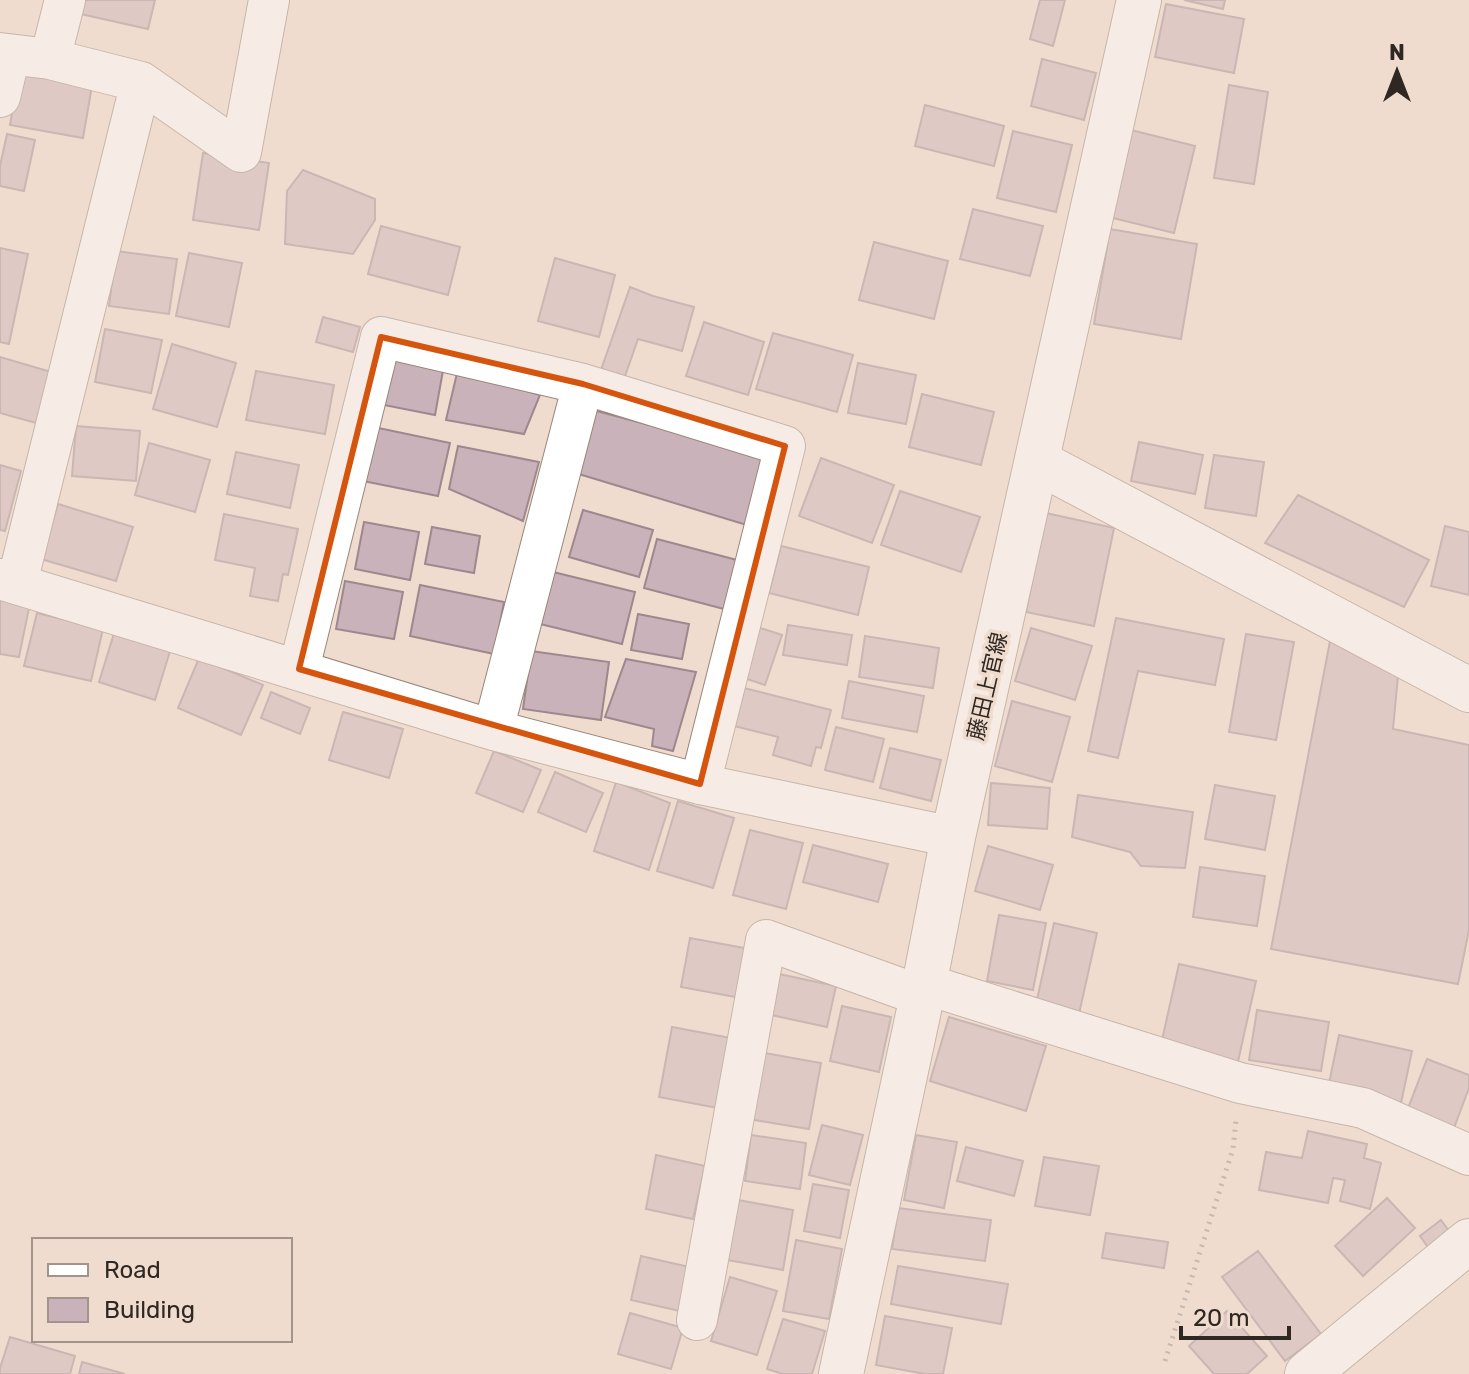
<svg xmlns="http://www.w3.org/2000/svg" width="1469" height="1374" font-family="Rubik,'Noto Sans JP',sans-serif">
	<rect width="100%" height="100%" fill="#efdccf"/>
	<!-- building -->
	<path fill="#c9b2b9" stroke="#9e888e" stroke-width="2" d="M79,0H155L148,29L76,13Z
		M1040,0H1065L1053,46L1030,39Z
		M1184,0H1225L1223,9Z
		M1166,4L1244,19L1234,73L1155,57Z
		M1042,59L1096,73L1084,120L1031,106Z
		M20,67L93,80L83,138L10,125Z
		M1229,85L1268,92L1254,184L1214,178Z
		M925,105L1004,126L994,166L915,146Z
		M1131,130L1195,146L1174,233L1109,217Z
		M1013,131L1072,145L1056,212L997,198Z
		M7,134L35,140L24,191L0,186V166Z
		M203,153L269,163L259,230L193,220Z
		M303,170L375,199V220L353,254L285,244L287,191Z
		M973,209L1043,226L1030,276L960,259Z
		M381,226L460,247L448,295L368,274Z
		M1110,229L1197,244L1181,339L1094,324Z
		M874,242L948,261L934,319L859,300Z
		M0,248L28,254L9,344L0,342Z
		M116,251L177,259L169,314L109,306Z
		M189,253L242,263L229,327L176,316Z
		M555,258L615,275L599,337L538,321Z
		M630,287L653,296L694,307L682,351L638,339L624,379L601,370Z
		M323,317L360,327L353,352L316,342Z
		M704,322L764,342L748,395L686,376Z
		M105,329L162,340L151,393L95,382Z
		M773,333L853,355L837,412L756,389Z
		M172,344L236,363L217,427L153,409Z
		M393,355L444,365L435,415L384,405Z
		M0,357L51,372L36,423L0,413Z
		M858,363L916,375L906,424L848,413Z
		M458,369L540,395L524,434L446,420Z
		M256,371L334,385L325,434L246,420Z
		M922,394L994,412L981,465L909,447Z
		M589,409L767,456L750,526L569,471Z
		M76,426L140,431L136,481L72,476Z
		M369,426L450,443L438,496L358,480Z
		M1139,442L1203,455L1195,494L1131,481Z
		M149,443L210,460L195,512L135,495Z
		M458,446L539,462L523,521L449,489Z
		M236,452L299,465L290,508L227,494Z
		M1214,455L1264,462L1256,516L1205,508Z
		M821,458L894,485L872,543L799,516Z
		M0,465L21,471L5,531L0,530Z
		M900,491L980,517L961,572L881,545Z
		M1298,495L1429,560L1404,607L1265,543Z
		M58,504L133,527L116,581L41,559Z
		M583,510L653,530L639,577L569,557Z
		M1046,513L1114,528L1094,626L1026,612Z
		M224,514L298,529L288,575L283,574L278,601L250,596L255,568L215,560Z
		M364,522L419,532L410,580L355,569Z
		M1445,526L1469,532V595L1431,586Z
		M432,527L480,536L474,573L425,564Z
		M657,539L737,560L724,609L644,588Z
		M781,546L869,567L858,615L769,593Z
		M549,571L635,592L622,644L536,623Z
		M345,581L403,592L394,639L336,629Z
		M420,585L504,602L494,654L410,636Z
		M0,597L30,603L19,657L0,654Z
		M37,613L103,629L91,681L24,666Z
		M638,614L689,624L682,659L631,650Z
		M1116,618L1224,639L1215,685L1138,671L1118,758L1088,751Z
		M788,625L852,635L847,665L783,655Z
		M754,626L782,635L765,685L738,676Z
		M1031,628L1092,646L1075,700L1015,681Z
		M115,630L171,648L155,700L99,682Z
		M1246,634L1294,642L1276,740L1229,732Z
		M865,636L939,648L933,688L859,677Z
		M1331,636L1399,665L1393,729L1469,745V930L1458,984L1271,949Z
		M531,651L609,662L601,720L523,709Z
		M199,658L263,685L241,735L178,708Z
		M626,659L696,672L673,751L652,746L654,729L605,717Z
		M849,681L924,696L917,732L842,718Z
		M736,686L831,710L821,748L816,747L811,766L773,755L778,737L726,724Z
		M271,692L310,708L300,734L261,718Z
		M1012,701L1070,717L1052,782L995,766Z
		M343,712L403,729L389,778L329,760Z
		M836,727L884,739L873,782L825,770Z
		M890,748L941,760L931,801L880,788Z
		M494,751L541,770L523,812L476,793Z
		M555,772L603,793L586,832L538,812Z
		M616,782L670,803L649,870L594,851Z
		M991,783L1050,788L1047,829L988,825Z
		M1215,785L1275,796L1265,850L1205,839Z
		M1078,795L1193,812L1185,868L1141,866L1130,852L1072,837Z
		M678,801L734,818L713,888L657,871Z
		M750,830L803,843L786,909L733,895Z
		M813,845L888,864L878,902L803,882Z
		M988,846L1053,865L1040,910L975,891Z
		M1200,867L1265,876L1257,926L1193,917Z
		M999,915L1046,923L1033,990L987,981Z
		M1054,923L1097,933L1077,1023L1034,1013Z
		M690,938L750,949L741,998L681,987Z
		M1179,964L1256,981L1237,1066L1160,1049Z
		M779,974L836,986L827,1027L771,1015Z
		M842,1006L891,1017L879,1072L830,1061Z
		M1257,1010L1329,1022L1321,1071L1249,1060Z
		M949,1017L1046,1046L1026,1111L930,1081Z
		M672,1027L731,1038L718,1108L659,1097Z
		M1339,1035L1412,1051L1400,1108L1327,1093Z
		M759,1052L821,1063L809,1129L748,1119Z
		M1427,1059L1469,1075V1088L1454,1128L1407,1111Z
		M822,1125L863,1135L850,1185L809,1175Z
		M1308,1131L1367,1144L1364,1158L1381,1163L1370,1209L1340,1201L1345,1180L1333,1178L1328,1203L1259,1190L1266,1152L1302,1158Z
		M751,1135L806,1143L800,1189L745,1181Z
		M916,1135L957,1142L944,1208L904,1200Z
		M966,1147L1023,1161L1014,1196L957,1181Z
		M656,1155L705,1166L693,1219L646,1209Z
		M1044,1157L1099,1166L1090,1215L1035,1206Z
		M813,1184L849,1190L840,1238L804,1231Z
		M1387,1198L1415,1228L1363,1276L1335,1246Z
		M738,1200L793,1210L783,1270L727,1260Z
		M898,1208L991,1220L985,1261L892,1249Z
		M1441,1220L1454,1238L1432,1253L1420,1236Z
		M1106,1233L1168,1242L1164,1268L1102,1258Z
		M796,1240L842,1249L829,1319L783,1311Z
		M1258,1251L1321,1334L1285,1361L1222,1277Z
		M641,1256L698,1269L689,1313L631,1300Z
		M898,1266L1008,1284L1001,1324L891,1304Z
		M730,1277L777,1291L757,1355L711,1341Z
		M1227,1311L1267,1356L1247,1374H1214L1189,1346Z
		M630,1313L683,1328L671,1369L618,1354Z
		M885,1316L952,1328L943,1374H925L876,1365Z
		M783,1319L825,1331L812,1374H783L767,1369Z
		M10,1337L75,1356L70,1374H0V1368Z
		M82,1362L125,1374H79Z"/>
	<g fill="none" stroke-linecap="round" stroke-linejoin="round">
		<!-- street casing -->
		<g stroke="#98867a" stroke-width="42">
			<path id="street" d="M0,53L50,59L141,82L241,152L269,0
				M50,59L65,0
				M0,97L10,55
				M0,579L493,730L700,784L953,837
				M17,583L141,82
				M299,669L381,337L583,384L785,446L700,784
				M493,730L583,384
				M925,984L1240,1083L1363,1108L1469,1155
				M697,1320L766,940L922,996"/>
		</g>
		<!-- secondary casing -->
		<g stroke="#98867a" stroke-width="46">
			<path id="secondary" d="M1038,462L1469,690
				M841,1374L922,996L953,837L1139,0
				M1307,1374L1469,1241"/>
		</g>
		<!-- path -->
		<path stroke="#9a8d83" stroke-width="5" stroke-dasharray="2 6" stroke-linecap="butt" d="M1165,1361L1233,1149L1236,1120"/>
		<!-- street -->
		<use href="#street" stroke="#fff" stroke-width="40"/>
		<!-- secondary -->
		<use href="#secondary" stroke="#fff" stroke-width="44"/>
	</g>
	<!-- marked area -->
	<path d="M0 0H1469V1374H0ZM381,337L583,384L785,446L700,784L299,669Z" fill="#efdccf" fill-opacity=".55" fill-rule="evenodd"/>
	<path fill="none" stroke="#d5540e" stroke-width="6" stroke-linejoin="round" d="M381,337L583,384L785,446L700,784L299,669Z"/>
	<g text-anchor="middle" stroke-width="7" stroke-linejoin="round" paint-order="stroke">
		<!-- street labels -->
		<g font-size="22" fill="#2e2722" stroke="#efdccf">
			<text transform="translate(987 686) rotate(-77)" y="8">藤田上官線</text>
		</g>
	</g>
	<!-- legend -->
	<rect x="32" y="1238" width="260" height="104" fill="#efdccf" stroke="#a2948a" stroke-width="2"/>
	<rect x="48" y="1264" width="40" height="12" fill="#ffffff" stroke="#a2948a" stroke-width="2"/>
	<text x="104" y="1278" font-size="24" fill="#2e2722">Road</text>
	<rect x="48" y="1298" width="40" height="24" fill="#c9b2b9" stroke="#a2948a" stroke-width="2"/>
	<text x="104" y="1318" font-size="24" fill="#2e2722">Building</text>
	<!-- north arrow -->
	<g transform="translate(1397 72)" stroke="#efdccf" stroke-width="6" paint-order="stroke">
	<path d="M0-6L14 30L0 20L-14 30Z" fill="#2e2722"/>
	<text y="-12" font-size="22" font-weight="bold" text-anchor="middle" fill="#2e2722">N</text>
	</g>
	<!-- scale -->
	<path d="M1181 1326v12h108v-12" fill="none" stroke="#2e2722" stroke-width="4"/>
	<text x="1193" y="1326" font-size="24" fill="#2e2722" stroke="#efdccf" stroke-width="6" paint-order="stroke">20 m</text>
</svg>
